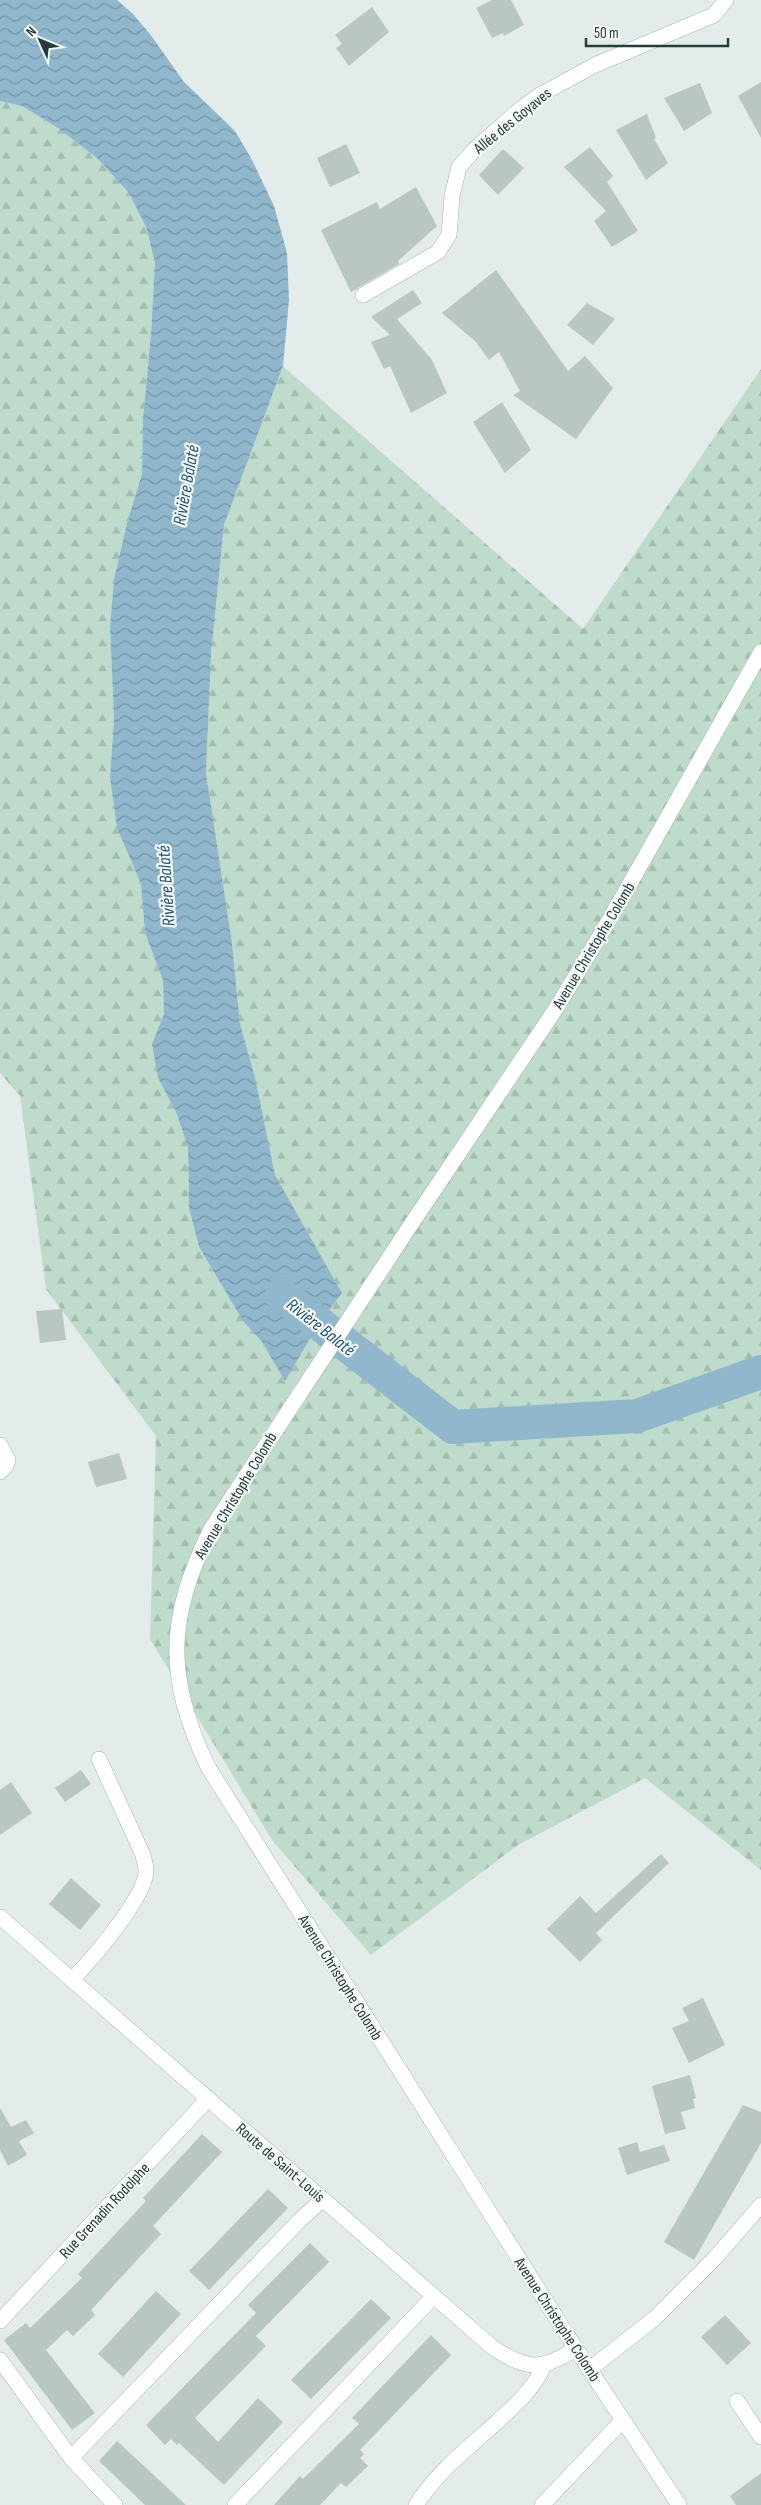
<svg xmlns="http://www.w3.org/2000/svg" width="761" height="2505" font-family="'Sofia Sans Condensed',sans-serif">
	<defs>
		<pattern id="forest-firs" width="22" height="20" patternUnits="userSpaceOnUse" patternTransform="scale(1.25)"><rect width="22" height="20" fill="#bedbcb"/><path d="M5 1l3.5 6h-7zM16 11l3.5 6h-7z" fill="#a3bdaf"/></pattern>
		<pattern id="water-waves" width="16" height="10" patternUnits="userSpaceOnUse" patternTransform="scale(1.25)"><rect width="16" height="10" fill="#90b7cc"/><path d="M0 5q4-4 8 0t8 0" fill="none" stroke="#7596a7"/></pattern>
	</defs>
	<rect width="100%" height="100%" fill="#e3ecea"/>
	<!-- forest -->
	<path fill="url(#forest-firs)" d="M0,101L22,106L58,128L97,158L129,193L146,227L155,264L151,334L143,418L142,474L127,523L114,579L110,627L114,718L110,778L117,828L141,884L145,933L163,980L164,1014L152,1044L158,1078L176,1112L188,1147L189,1208L199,1247L243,1321L262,1342L285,1380L318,1325L342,1293L275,1175L255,1077L240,1024L232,943L206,773L211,654L224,525L283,366L583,629L761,369V1870L645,1778L518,1845L371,1955L272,1840L150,1639L156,1436L46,1289L20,1096L0,1073Z"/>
	<!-- water -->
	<path fill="url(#water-waves)" d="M0,0H117L132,13L150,34L184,82L235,131L252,160L274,206L287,253L289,300L283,366L224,525L211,654L206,773L232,943L240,1024L255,1077L275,1175L342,1293L318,1325L285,1381L262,1342L243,1321L199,1247L189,1208L188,1147L176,1112L158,1078L152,1044L164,1014L163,980L145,933L141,884L117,828L110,778L114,718L110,627L114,579L127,523L142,474L143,418L151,334L155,263L146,227L129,193L97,158L58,128L22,106L0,101Z"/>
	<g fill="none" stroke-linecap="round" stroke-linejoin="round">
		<!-- river -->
		<path stroke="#90b7cc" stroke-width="34" d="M282,1295L453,1427L637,1416L761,1372"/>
	</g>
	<!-- building -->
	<path fill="#b9c6c3" d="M492,0H511L524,25L504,36L503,33L492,38L476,8Z
		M372,7L389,32L349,66L336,48L342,44L335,35Z
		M761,82V138L738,96Z
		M700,83L712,113L684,131L664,98Z
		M647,114L656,138L654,139L668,163L646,180L616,130Z
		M346,144L360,173L330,187L317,158Z
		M590,147L613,176L607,182L638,231L612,247L594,221L606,211L564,167Z
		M503,149L524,168L498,195L479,175Z
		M416,187L437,226L398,261L399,264L351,292L321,230L377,202L380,209Z
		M496,270L568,371L585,356L613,388L576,439L513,395L520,391L499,352L489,360L476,342L442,313Z
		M413,290L422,303L397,319L432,360L447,393L411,413L390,366L384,369L371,342L390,335L371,317Z
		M587,303L615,319L593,345L567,325Z
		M502,402L531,450L505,473L473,422Z
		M62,1309L66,1340L40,1343L36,1311Z
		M119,1453L127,1479L96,1487L88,1462Z
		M81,1770L91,1784L65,1802L55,1788Z
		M11,1782L32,1813L0,1835V1790Z
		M661,1854L669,1863L596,1933L602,1940L580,1962L547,1929L580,1896L596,1913Z
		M71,1878L101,1905L80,1930L49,1904Z
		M703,1998L725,2045L689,2063L672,2028L689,2021L682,2008Z
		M690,2075L696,2098L693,2099L695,2108L681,2112L686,2129L665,2134L652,2086Z
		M743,2105L761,2112V2143L694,2260L664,2242Z
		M0,2108L11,2127L26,2120L34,2133L19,2141L27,2155L8,2166L0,2150Z
		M202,2134L222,2152L153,2226L161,2234L91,2310L95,2315L73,2336L67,2330L46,2350L95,2413L72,2430L4,2340L26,2323L30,2328L82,2278L78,2274L146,2201L143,2198Z
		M637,2142L640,2152L664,2145L670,2161L627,2175L618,2148Z
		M268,2189L288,2208L209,2290L189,2271Z
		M310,2243L329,2262L256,2336L266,2346L195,2418L218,2442L258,2398L283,2422L224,2485L179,2443L177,2445L171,2439L165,2445L146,2425L256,2313L248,2305Z
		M156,2291L181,2314L123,2377L98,2354Z
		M371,2299L391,2318L311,2399L291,2380Z
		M725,2315L751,2343L727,2365L701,2337Z
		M431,2335L451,2355L360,2450L364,2454L360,2458L368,2466L346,2487L341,2483L320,2505H274L300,2476L303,2479L359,2424L352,2418Z
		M117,2441L186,2505H145L99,2461Z
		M761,2473V2505H736L730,2496Z"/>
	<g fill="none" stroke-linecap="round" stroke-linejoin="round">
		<!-- minor casing -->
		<g stroke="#a6b4b2" stroke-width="16">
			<path id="minor" d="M363,295L438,252L449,235L452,196L459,167L475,149L518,111L538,96L595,65L714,15L726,0
				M0,1445L8,1460L6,1466L0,1472
				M0,1917L492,2347C528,2371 540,2370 576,2349
				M72,1980C91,1960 146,1897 146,1871C146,1866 144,1860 143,1855L99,1759
				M0,2321L208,2099
				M0,2360L71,2458L115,2505
				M590,2369L655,2318L715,2258L761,2205
				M737,2401L761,2437
				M71,2458L300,2220L323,2199
				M235,2505L434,2296
				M416,2505C437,2472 468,2448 497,2422C515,2405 535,2388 544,2365
				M542,2505L623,2420
				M679,2505L576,2349L208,1767C165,1677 167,1618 211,1529L408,1229L557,1007L611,917L761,652"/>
		</g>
		<!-- minor -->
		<use href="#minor" stroke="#fff" stroke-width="15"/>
	</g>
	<g text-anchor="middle" stroke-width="4.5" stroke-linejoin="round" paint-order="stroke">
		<!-- street labels -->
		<g font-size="16" fill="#243c3a" stroke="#f4f8f7">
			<text transform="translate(512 120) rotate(-39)" y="6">Allée des Goyaves</text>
			<text transform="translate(593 945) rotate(-59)" y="6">Avenue Christophe Colomb</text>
			<text transform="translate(235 1495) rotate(-59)" y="6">Avenue Christophe Colomb</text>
			<text transform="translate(341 1977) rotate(58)" y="6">Avenue Christophe Colomb</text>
			<text transform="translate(281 2162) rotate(41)" y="6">Route de Saint-Louis</text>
			<text transform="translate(104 2210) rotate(-47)" y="6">Rue Grenadin Rodolphe</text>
			<text transform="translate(558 2319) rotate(57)" y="6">Avenue Christophe Colomb</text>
		</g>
		<!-- water labels -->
		<g font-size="18" font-style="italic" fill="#235673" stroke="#f4f8f7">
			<text transform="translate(186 485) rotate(-80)" y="6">Rivière Balaté</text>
			<text transform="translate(166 886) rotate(-94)" y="6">Rivière Balaté</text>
			<text transform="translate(321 1327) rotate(38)" y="6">Rivière Balaté</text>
		</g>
	</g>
	<!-- north arrow -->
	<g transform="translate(40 40) rotate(314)" stroke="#f4f8f7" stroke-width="4" paint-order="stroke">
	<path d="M0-4L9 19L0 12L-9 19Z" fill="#243c3a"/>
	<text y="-8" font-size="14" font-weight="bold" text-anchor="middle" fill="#243c3a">N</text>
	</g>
	<!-- scale -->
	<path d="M586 38v8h142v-8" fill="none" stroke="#243c3a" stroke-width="2.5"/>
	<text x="594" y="38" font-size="15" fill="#243c3a" stroke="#f4f8f7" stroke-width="4" paint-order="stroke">50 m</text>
</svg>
